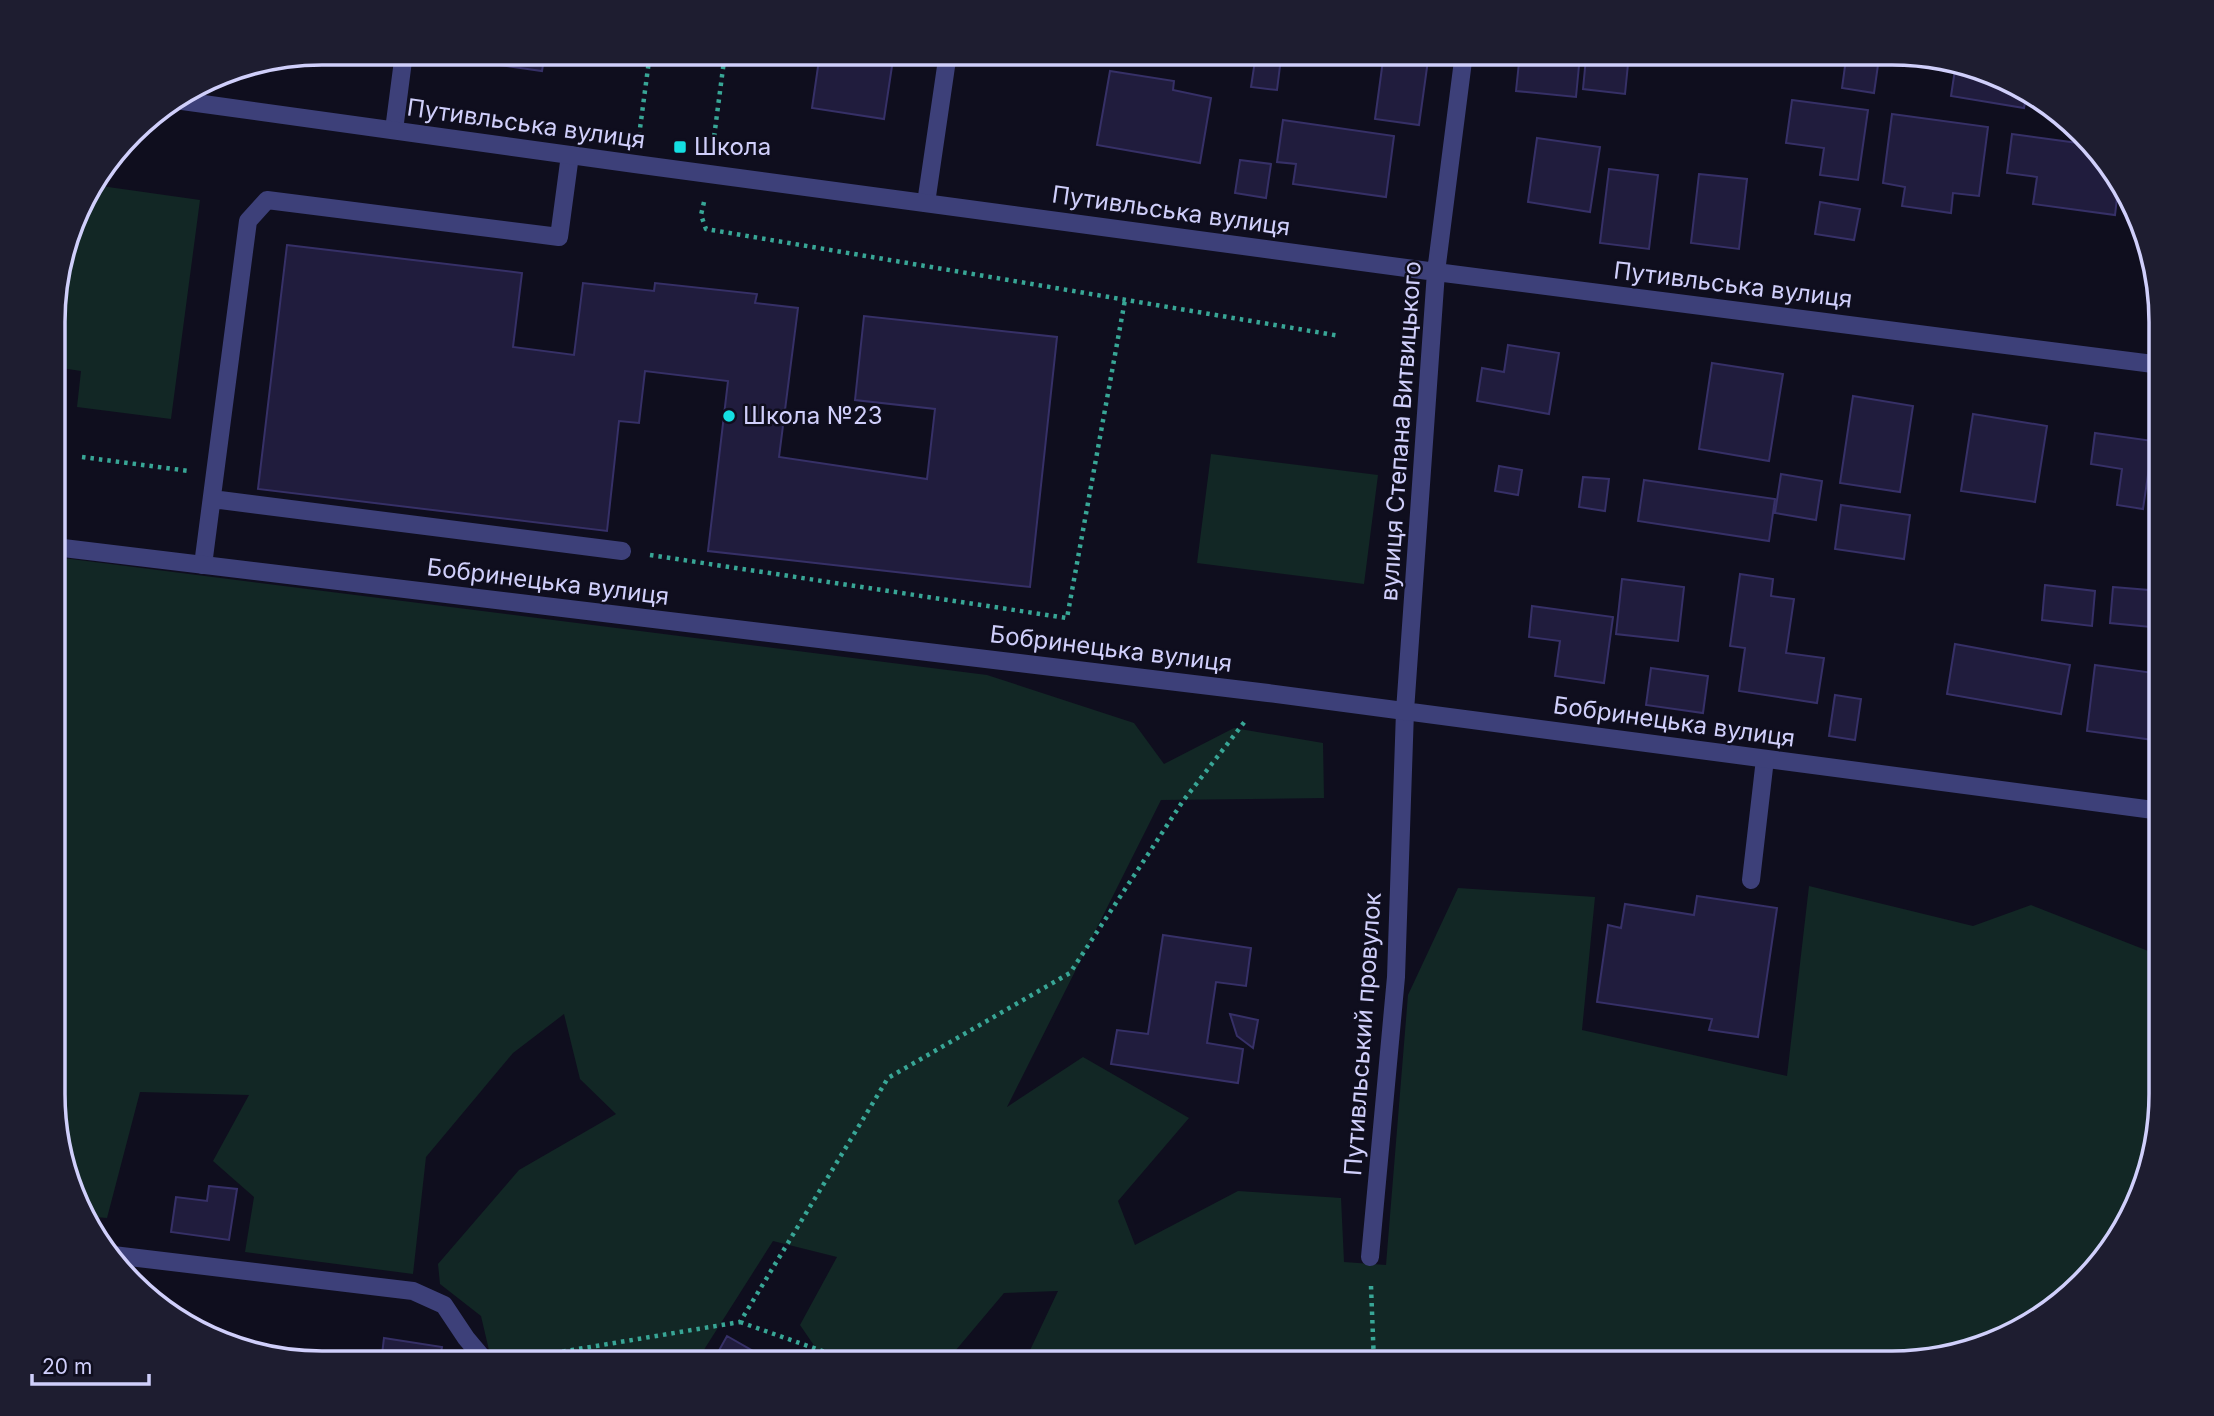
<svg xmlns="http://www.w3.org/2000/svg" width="2214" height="1416" viewBox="0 0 2214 1416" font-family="Inter,sans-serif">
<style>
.green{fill:#122725}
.building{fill:#201c3d;stroke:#363067;stroke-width:2}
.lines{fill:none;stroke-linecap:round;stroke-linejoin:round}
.path{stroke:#38a696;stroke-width:4.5;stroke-dasharray:3.5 5;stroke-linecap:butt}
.service{stroke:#3d4079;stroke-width:18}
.minor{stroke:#3d4079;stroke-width:18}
.poi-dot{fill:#14dfe2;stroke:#0f0e1e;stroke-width:2.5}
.labels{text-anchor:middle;stroke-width:5;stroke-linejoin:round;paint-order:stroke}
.street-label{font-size:24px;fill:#d0cffb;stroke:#0f0e1e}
.poi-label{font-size:24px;fill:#d0cffb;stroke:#0f0e1e;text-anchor:start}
.rim{fill:none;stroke:#d0cffb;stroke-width:3.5}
</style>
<rect width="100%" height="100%" fill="#0f0e1e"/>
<path class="green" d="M94,185l106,15 -29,219 -94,-12 4,-36 -26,-4v-80l25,-85z
M1211,454l167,21 -14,109 -167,-21z
M55,557l932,118 147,48 30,41 70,-36 89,15 1,55 -163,2 -154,307 76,-50 106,61 -71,83 17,44 103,-54 103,7 3,64 42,3 22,-270 50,-107 137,9 -13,133 205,46 22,-190 164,40 58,-21 130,51v155l-14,69 -31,63 -90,85 -117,35h-885l34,-72 -54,2 -59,70h-119l-26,-38 37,-68 -64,-16 -73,115 -27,7h-181l-11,-47 -41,-32 -2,-20 81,-94 97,-56 -36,-35 -16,-65 -51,39 -87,104 -13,117 -168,-22 9,-55 -41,-36 36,-66 -109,-3 -33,126 -23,-2 -29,-87z"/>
<path class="building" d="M467,53h78l-3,18 -77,-11z
M820,53h74l-10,66 -72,-11z
M1384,53h45l-10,72 -44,-6z
M1520,53h36l24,2 -4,42 -60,-6z
M1256,54l25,4 -4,32 -26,-3z
M1586,58l42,6 -3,30 -42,-5z
M1846,59l32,6 -4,28 -32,-5z
M1956,63l22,4 49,24 -3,17 -73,-12z
M1110,71l64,10 -1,9 38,8 -11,65 -103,-18z
M1792,100l76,10 -10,70 -38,-5 4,-27 -38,-5z
M1892,114l96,13 -9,69 -26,-3 -2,20 -49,-7 3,-19 -22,-4z
M1283,120l111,16 -8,61 -93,-13 3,-20 -19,-2z
M2012,134l73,10 34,37 -4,34 -82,-11 4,-27 -30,-4z
M1537,138l63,9 -10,65 -62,-10z
M1240,160l31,4 -5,34 -31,-5z
M1609,169l49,6 -9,74 -49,-6z
M1699,174l48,5 -8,70 -48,-6z
M1820,202l40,7 -6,31 -39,-6z
M287,245l235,28 -9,74 61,8 9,-72 71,8 1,-8 102,11 -2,9 43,5 -19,149 148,22 8,-70 -80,-9 9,-84 193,21 -27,250 -322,-36 20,-170 -83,-10 -6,52 -20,-2 -12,110 -349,-42z
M1508,345l51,8 -10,61 -72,-13 5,-33 22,4z
M1712,363l71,11 -14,87 -70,-12z
M1853,396l60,10 -13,86 -60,-9z
M1973,414l74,12 -12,76 -74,-11z
M2095,433l58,8 -10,68 -26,-4 5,-36 -31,-5z
M1499,466l23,4 -4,25 -23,-4z
M1781,474l41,7 -6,39 -41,-7z
M1583,477l26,2 -4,32 -26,-4z
M1644,480l131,19 -6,42 -131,-20z
M1841,505l69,10 -6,44 -69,-10z
M1740,574l33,5 -2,17 23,3 -8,54 38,5 -7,45 -78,-12 6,-43 -15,-2z
M1622,579l62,8 -6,54 -62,-7z
M2045,585l50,6 -3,35 -50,-6z
M2113,587l48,4v37l-51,-5z
M1532,606l81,11 -9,66 -49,-7 5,-35 -31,-4z
M1955,644l115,21 -9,49 -114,-20z
M2095,665l66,9v67l-74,-10z
M1651,668l57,8 -5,37 -57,-8z
M1835,695l26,4 -6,41 -26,-4z
M1697,896l80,12 -19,129 -49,-7 3,-11 -115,-17 11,-77 13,3 4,-24 69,11z
M1163,935l88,13 -5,38 -30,-4 -9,61 36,6 -5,34 -127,-19 6,-34 31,4z
M1230,1014l28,6 -5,28 -16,-12z
M209,1186l28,3 -8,51 -58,-8 5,-35 31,4z
M727,1336l47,27h-62z
M384,1338l58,9 -3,16h-58z"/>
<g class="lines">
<path class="path" d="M639,136l11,-83
M713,145l12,-92
M704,202l-3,13 5,14 634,107
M82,457l107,14
M650,555l417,63 58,-318
M1371,1286l3,77
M740,1322l116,41
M512,1360l228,-38 148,-244 182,-105 113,-172 63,-81"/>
<path class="service" d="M394,130l10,-77
M926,203l22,-150
M212,499l410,52
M203,565l45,-344 19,-21 292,37 11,-82
M1751,880l14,-121
M1370,1257l26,-280 9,-266"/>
<path class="minor" d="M175,100l460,64 801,108 725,93
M55,547l1213,146 893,118
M1405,711l31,-439 28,-219
M113,1255l300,36 31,14 22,33 21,25"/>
</g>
<g class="poi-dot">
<rect x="673" y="140" width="14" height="14" rx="3.5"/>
<circle cx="729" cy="416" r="7"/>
</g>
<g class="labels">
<g class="street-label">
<text transform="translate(526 124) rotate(8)" y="8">Путивльська вулиця</text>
<text transform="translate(1171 211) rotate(8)" y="8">Путивльська вулиця</text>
<text transform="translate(1733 285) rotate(7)" y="8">Путивльська вулиця</text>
<text transform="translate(1401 431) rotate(-86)" y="8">вулиця Степана Витвицького</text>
<text transform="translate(548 582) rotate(7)" y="8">Бобринецька вулиця</text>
<text transform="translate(1111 649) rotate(7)" y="8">Бобринецька вулиця</text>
<text transform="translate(1674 722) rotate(8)" y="8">Бобринецька вулиця</text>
<text transform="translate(1363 1034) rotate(-86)" y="8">Путивльський провулок</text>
</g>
<g class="poi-label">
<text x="694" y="155">Школа</text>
<text x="743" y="424">Школа №23</text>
</g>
</g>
<path d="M0 0H2214V1416H0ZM322 65H1892A257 257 0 0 1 2149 322V1094A257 257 0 0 1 1892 1351H322A257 257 0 0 1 65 1094V322A257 257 0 0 1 322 65Z" fill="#1e1d30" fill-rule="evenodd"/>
<path class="rim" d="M322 65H1892A257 257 0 0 1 2149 322V1094A257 257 0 0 1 1892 1351H322A257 257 0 0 1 65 1094V322A257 257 0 0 1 322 65Z"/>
<path d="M32 1374v10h117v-10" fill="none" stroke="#d0cffb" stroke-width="3.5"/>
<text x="42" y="1374" font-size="21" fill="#d0cffb" stroke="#0f0e1e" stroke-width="5" paint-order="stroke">20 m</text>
</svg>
